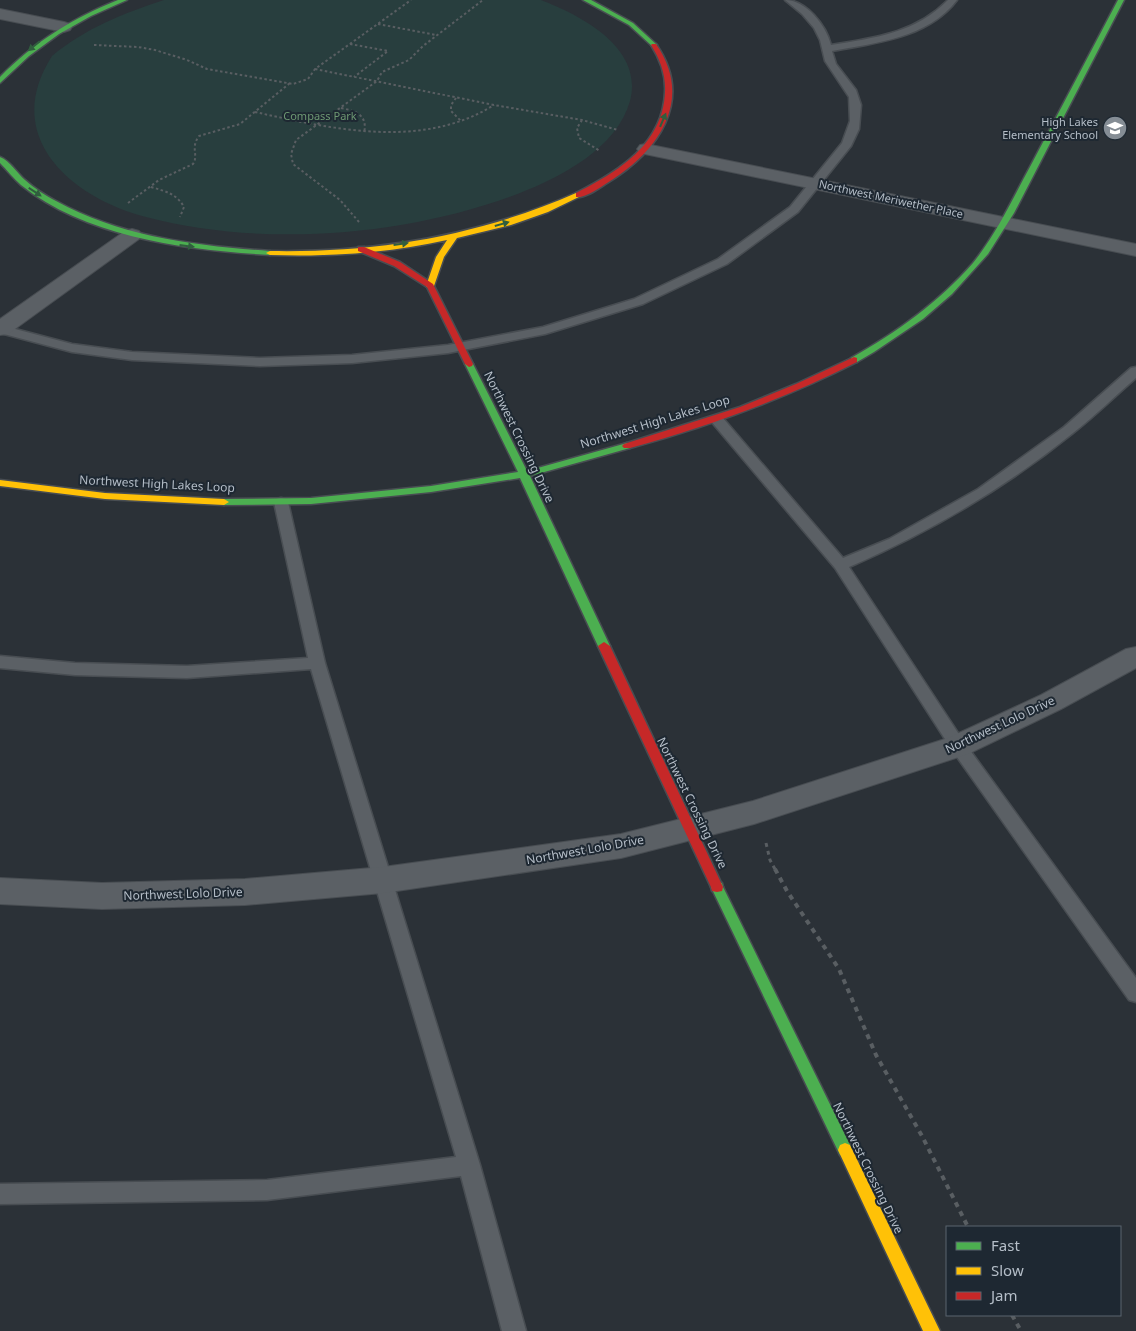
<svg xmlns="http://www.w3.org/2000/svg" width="1136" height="1331" viewBox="0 0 1136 1331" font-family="'Noto Sans',sans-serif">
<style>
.green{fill:#283e3e}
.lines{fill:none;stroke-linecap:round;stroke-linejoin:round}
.lane-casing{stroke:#484d52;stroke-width:3}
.street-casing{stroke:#484d52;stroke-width:2}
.fast-casing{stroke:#484d52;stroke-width:3}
.slow-casing{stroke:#484d52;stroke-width:3}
.jam-casing{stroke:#484d52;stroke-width:3}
.path-far2{stroke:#595e62;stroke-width:2;stroke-dasharray:2.5 2.5;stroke-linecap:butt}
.path-far1{stroke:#595e62;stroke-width:3;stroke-dasharray:4 4;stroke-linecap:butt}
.path{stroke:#595e62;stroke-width:4;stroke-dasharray:5 5;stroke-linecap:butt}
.lane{fill:#5b6065;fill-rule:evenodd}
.street{fill:#5b6065;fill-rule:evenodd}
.fast{fill:#4caf50;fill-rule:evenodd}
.slow{fill:#ffc107;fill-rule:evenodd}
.jam{fill:#c62828;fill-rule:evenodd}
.oneway{fill:#305e3e}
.labels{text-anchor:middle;stroke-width:4;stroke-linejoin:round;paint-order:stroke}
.far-park-label{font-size:11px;fill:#6d9872;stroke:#1e2832}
.far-poi-label{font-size:11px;fill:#b5bec8;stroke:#1e2832;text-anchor:end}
.far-street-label{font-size:11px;fill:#b5bec8;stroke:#1e2832}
.street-label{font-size:12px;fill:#b5bec8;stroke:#1e2832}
</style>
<rect width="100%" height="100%" fill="#2b3137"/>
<path class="green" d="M164,0h377c41,16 103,48 89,101 -13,47 -69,76 -110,92 -113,43 -256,55 -374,24 -74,-19 -146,-80 -94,-161 32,-27 72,-43 112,-56z"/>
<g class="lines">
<g class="lane-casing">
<path id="lane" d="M785,0c21,0 41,25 46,45 43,-7 85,-12 117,-45h9c-29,38 -81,43 -125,51l4,13 20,26 5,15 -2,24 -8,17 -53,66 -71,52 -84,40 -98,30 -97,19 -96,10 -92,3 -128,-6 -60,-8 -72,-19v-8l72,19 60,8 128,6 92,-3 96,-10 95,-18 91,-28 84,-40 72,-52 52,-64 8,-22 -1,-24 -24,-36 -5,-21 -6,-12 -12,-14z
M1136,367v11c-21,18 -41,38 -63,55 -68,55 -143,99 -224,134l115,175 172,236v24l-7,-2 -177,-250 -117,-182 -125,-148 7,-4 5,1 121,141 46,-19 89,-50 86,-62 67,-59z
M281,498l5,1 2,3 37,161 155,502 46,166h-24l-41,-155 -194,24 -267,4v-20l267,-4 189,-23 -145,-488 -124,9 -112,-3 -75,-7v-12l75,7 112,3 121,-8 -34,-156 2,-3z"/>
</g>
<g class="street-casing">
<path id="street" d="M0,9l64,13 6,2 2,3 -2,3 -6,2 -64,-13z
M646,144l490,100v12l-496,-103 -3,-4 3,-4z
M132,229l7,2 3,4 -3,4 -131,95 -8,1v-16l125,-88z
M1136,647v21l-75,41 -93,45 -214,70 -133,34 -238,35 -138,12 -143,4 -102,-5v-26l102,5 143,-4 138,-12 238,-33 132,-33 195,-63 93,-43 85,-46z"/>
</g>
<g class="fast-casing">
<path id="fast" d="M118,0h9l-36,16 -32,18 -30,22 -29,27v-6c34,-35 73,-59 118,-77z
M583,0h8l42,23 24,22 -5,1 -23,-21z
M1118,0h6l-110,213 -26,41 -36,40 -29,25 -49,33 -17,10h-6v-4c45,-25 88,-56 122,-95 24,-30 40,-65 58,-98 29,-55 58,-110 87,-165z
M0,157c10,4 17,16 25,23 9,8 21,16 31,21 65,36 142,45 214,50l4,2 -4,2c-82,-5 -183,-17 -249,-70 -7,-6 -14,-15 -21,-22z
M469,361l4,3 54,107 100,-28 5,3 -2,2 -100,28 80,170 -2,3h-8l-2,-3 -78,-168 -89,14 -120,12 -87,1 -5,-3 5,-3 87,-1 120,-12 87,-14 -53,-108z
M717,882l5,1 1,4 127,258 2,5 -2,5 -5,2 -5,-2 -129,-268 1,-4z"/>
</g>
<g class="slow-casing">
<path id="slow" d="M576,193l7,2 -35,17 -37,13 -54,13 -13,19 -10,29 -4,3 -4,-3 10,-29 11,-17c-58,13 -117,17 -177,15l-4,-2 4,-2c107,2 208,-15 306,-58z
M0,480l105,13 119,6 5,3 -5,3 -119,-6 -105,-13z
M845,1143l5,2 90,186h-17l-85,-181 2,-5z"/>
</g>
<g class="jam-casing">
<path id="jam" d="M652,44h4c39,56 2,108 -49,139 -8,5 -21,15 -31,14v-4c42,-21 87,-49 89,-101 1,-17 -5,-33 -14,-47z
M358,247h6l36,15 33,22 40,80 -1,2 -3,1 -4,-3 -38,-77 -33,-21 -36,-15z
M854,357l3,1v4c-73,37 -148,64 -227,86h-6l-2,-2 2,-2 116,-37 56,-23z
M604,642l6,4 113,241 -1,4 -5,1 -5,-1 -1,-4 -113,-241z"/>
</g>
<path class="path-far2" d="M378,24l58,11
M350,44l38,7 -34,26
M94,45l44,2 17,3 32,10 20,9 86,15 15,-5 7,-10 96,-69
M315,69l179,36 88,15 36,10
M456,98l-5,7v6l10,10
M341,108c15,3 27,7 23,25
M255,112c77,17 167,38 239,-7
M582,120l-5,8 2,10 21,13
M151,187c14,4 26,7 33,20l-4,10
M128,203l31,-23 34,-16c6,-9 -3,-16 6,-28l41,-12 50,-41
M359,222l-19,-22 -47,-36 -2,-10 5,-14 81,-59 5,-9 27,-12 14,-14 60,-46"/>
<path class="path-far1" d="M766,843l4,17 6,11"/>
<path class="path" d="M775,869l12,22 52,78 37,86 46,81 46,91
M1012,1315l9,16"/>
<use href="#lane" class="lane"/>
<use href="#street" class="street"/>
<use href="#fast" class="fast"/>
<use href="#slow" class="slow"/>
<use href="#jam" class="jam"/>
</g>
<defs><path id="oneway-solid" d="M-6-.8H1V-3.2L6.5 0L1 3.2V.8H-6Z" transform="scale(1.25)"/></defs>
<g class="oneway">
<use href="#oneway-solid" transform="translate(34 46) rotate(140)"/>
<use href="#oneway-solid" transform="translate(663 120) rotate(-67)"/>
<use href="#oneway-solid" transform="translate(35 192) rotate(33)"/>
<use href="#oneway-solid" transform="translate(502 224) rotate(-16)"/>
<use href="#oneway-solid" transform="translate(401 244) rotate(-8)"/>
<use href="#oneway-solid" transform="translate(187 246) rotate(7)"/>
</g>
<defs>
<g id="school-disc" transform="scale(1.25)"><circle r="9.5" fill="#858d95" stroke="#1e2832"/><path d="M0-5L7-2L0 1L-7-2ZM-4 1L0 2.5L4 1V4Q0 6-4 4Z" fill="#fff"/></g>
</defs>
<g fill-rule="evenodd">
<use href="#school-disc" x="1115" y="128"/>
</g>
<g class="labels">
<g class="far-park-label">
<text x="320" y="120">Compass Park</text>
</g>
<g class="far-poi-label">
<text x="1098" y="126">High Lakes<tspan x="1098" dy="13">Elementary School</tspan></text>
</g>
<g class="far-street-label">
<text transform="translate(891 199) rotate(12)" y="4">Northwest Meriwether Place</text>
</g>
<g class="street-label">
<text transform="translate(655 422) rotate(-17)" y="4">Northwest High Lakes Loop</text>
<text transform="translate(519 437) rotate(64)" y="4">Northwest Crossing Drive</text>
<text transform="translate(157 484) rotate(3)" y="4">Northwest High Lakes Loop</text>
<text transform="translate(1000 725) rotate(-25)" y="4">Northwest Lolo Drive</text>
<text transform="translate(692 803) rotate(64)" y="4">Northwest Crossing Drive</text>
<text transform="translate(585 850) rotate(-10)" y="4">Northwest Lolo Drive</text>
<text transform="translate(183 894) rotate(-2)" y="4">Northwest Lolo Drive</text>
<text transform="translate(868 1168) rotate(64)" y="4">Northwest Crossing Drive</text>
</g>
</g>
<rect x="946" y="1226" width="175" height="90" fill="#1e2832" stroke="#5a646e"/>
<rect x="956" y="1242" width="25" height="8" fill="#4caf50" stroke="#5a646e"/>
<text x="991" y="1251" font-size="15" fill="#b5bec8">Fast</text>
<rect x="956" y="1267" width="25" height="8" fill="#ffc107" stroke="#5a646e"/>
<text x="991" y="1276" font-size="15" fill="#b5bec8">Slow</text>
<rect x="956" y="1292" width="25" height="8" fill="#c62828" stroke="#5a646e"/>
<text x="991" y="1301" font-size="15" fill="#b5bec8">Jam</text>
</svg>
